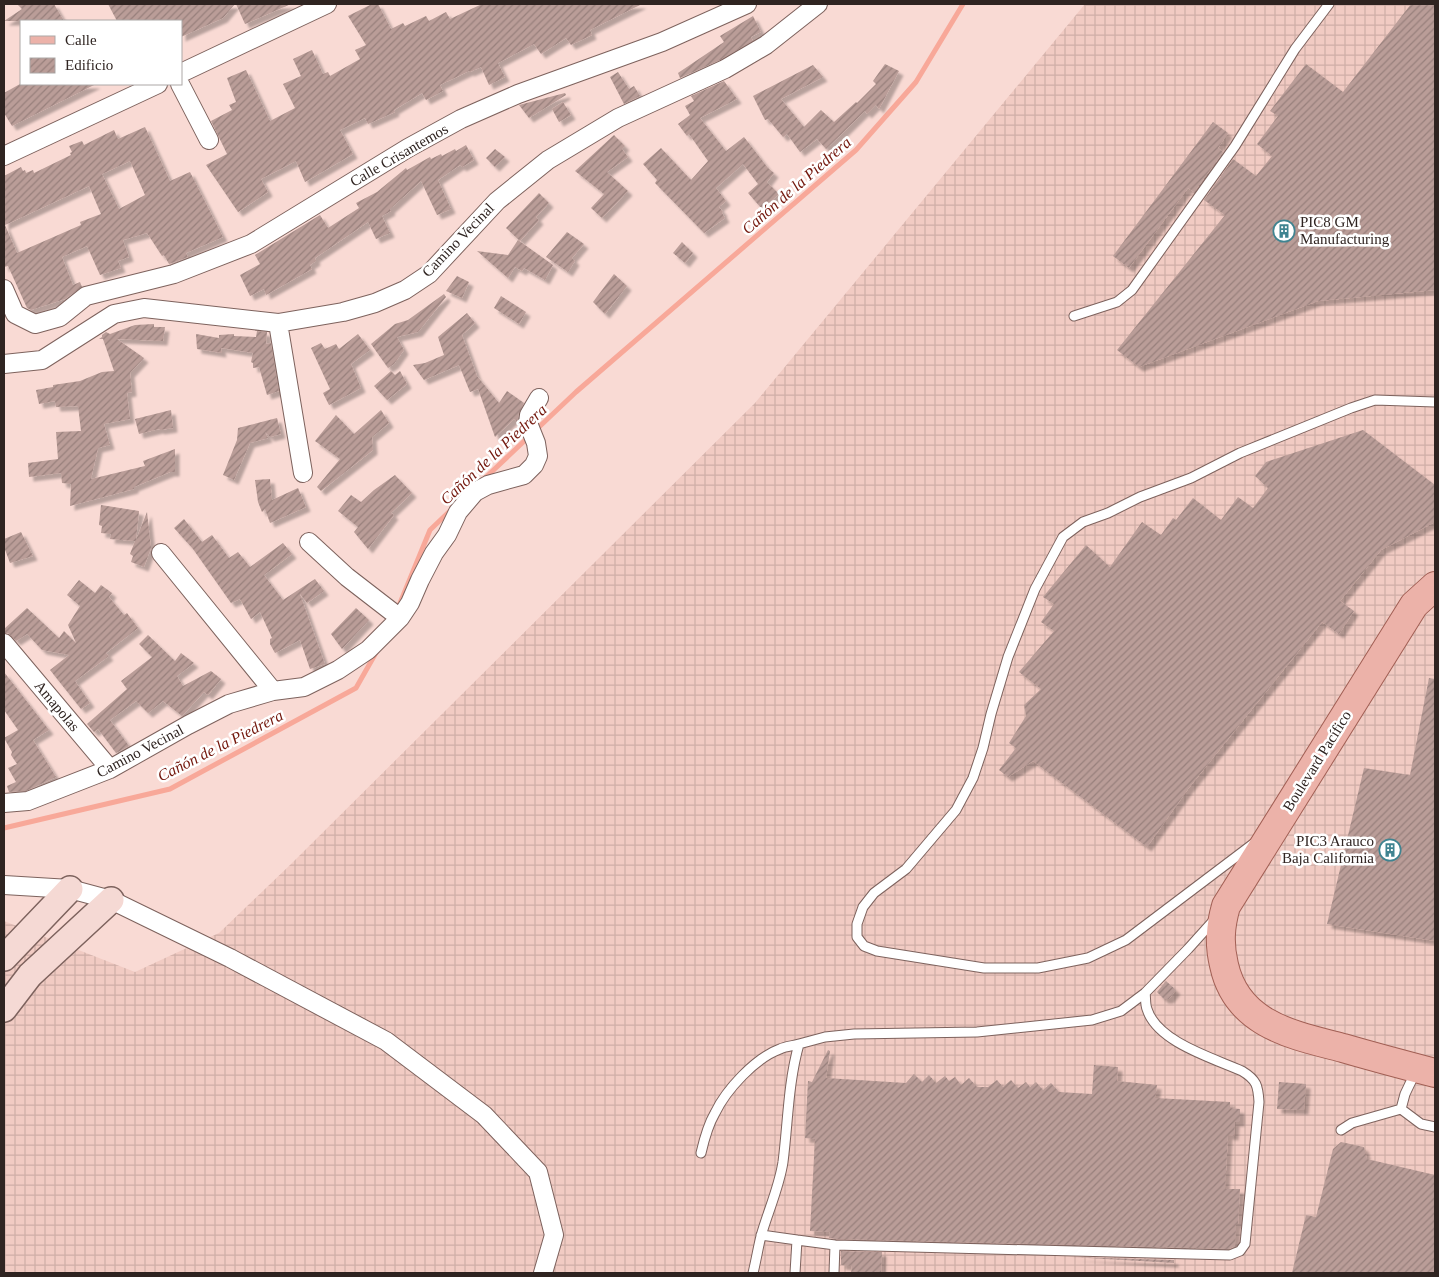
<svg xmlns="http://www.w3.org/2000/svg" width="1439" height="1277" viewBox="0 0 1439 1277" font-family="'Times New Roman',serif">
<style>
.industrial{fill:url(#industrial-grid)}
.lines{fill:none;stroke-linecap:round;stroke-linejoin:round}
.stream{stroke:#f8a899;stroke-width:5}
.building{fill:url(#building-hatch);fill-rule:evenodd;filter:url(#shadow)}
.service-casing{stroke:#7d625d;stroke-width:11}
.minor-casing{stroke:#7d625d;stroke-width:20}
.secondary-casing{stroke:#7d625d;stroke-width:28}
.primary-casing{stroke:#a15f54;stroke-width:30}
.service{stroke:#fff;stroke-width:9}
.minor{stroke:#fff;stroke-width:18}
.secondary{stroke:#f5d9d4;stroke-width:25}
.primary{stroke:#ecb2a9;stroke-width:28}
.labels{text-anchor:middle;stroke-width:5;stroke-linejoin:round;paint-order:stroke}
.street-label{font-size:15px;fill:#2f2421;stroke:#fff}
.poi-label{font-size:15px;fill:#2f2421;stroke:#fff;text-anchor:start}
.water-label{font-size:16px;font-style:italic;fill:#73170c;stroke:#fff}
</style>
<defs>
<pattern id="industrial-grid" width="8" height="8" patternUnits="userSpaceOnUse" patternTransform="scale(1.25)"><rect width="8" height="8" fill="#f1cbc3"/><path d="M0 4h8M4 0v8" fill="none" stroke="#cfaea7"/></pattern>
<pattern id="building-hatch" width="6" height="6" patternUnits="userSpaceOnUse" patternTransform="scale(1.25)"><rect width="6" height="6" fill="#ba9d98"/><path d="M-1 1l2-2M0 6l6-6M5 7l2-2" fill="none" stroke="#98807c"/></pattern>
<filter id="shadow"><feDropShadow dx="4.5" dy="4.5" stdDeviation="1" flood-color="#0004"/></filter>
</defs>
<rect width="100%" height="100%" fill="#f9dad4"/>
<path class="industrial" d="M1085,4h350v1269h-1431v-352l131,51 84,-39 71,-68 465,-462z"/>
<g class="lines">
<path class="stream" d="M483,480l93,-88 280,-242 60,-68 47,-78
M398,608l32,-78 22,-21
M4,828l166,-39 186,-101 21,-37"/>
</g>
<path class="building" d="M17,4h37l10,17h-60l18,-12z
M108,4h127l-12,14 -42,19v-16h-64z
M236,4h55l-46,20z
M372,4h6l13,25 12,-6 2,3 21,-10 3,5 17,-9 4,7 32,-15h160l-52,26 2,5 -21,10 -5,-7 -25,16 -7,-10 -36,19 7,14 -16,8 -8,-18 -11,5 -1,-1 -29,14 3,6 -17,9 -4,-7 -28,17 1,2 -27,12 -3,-6 -25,12 13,24 -48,28 -9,-21 -35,18 7,13 -30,20 -32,-47 21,-11 -16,-33 21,-11 -3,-5 7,-3 -9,-24 19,-8 24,51 25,-13 -12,-24 18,-8 -8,-17 19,-9 11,24 5,-2 2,4 30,-17 -5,-9 11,-5 -18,-29z
M1411,4h24v286l-117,11 -179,66 -22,-17 108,-135 -21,-15 29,-41 23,17 16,-20 -15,-12 21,-28 -8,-5 36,-47 37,28z
M753,16l8,16 -10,5 2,4 -33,19 -40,18 -2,-5 46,-31 -4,-6z
M885,64l14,7 -20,38 -3,-4 -9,9 -2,-3 -39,38 -9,-10 -17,13 -13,-18 -4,3 -15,-18 -3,1 -12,-24 60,-31 10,12 -42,22 23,28 17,-17 13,12 22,-20 1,1 19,-19 -3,-3z
M618,72l11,17 5,-3 6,10 -16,8 -14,-27z
M724,81l13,18 -37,19 26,33 18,-14 24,31 6,5 -7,9 12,12 -17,15 -14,-16 10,-9 -15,-20 -27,24 10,13 -7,6 4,5 -1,1 3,5 -21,15 -49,-50 2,-3 -14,-16 18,-16 30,32 17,-19 -19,-27 -2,2 -9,-12 12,-9 -5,-9 9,-5 -3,-5z
M20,84h76l-84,42 -8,-13v-20z
M565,93l1,2 -37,23 -10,-13z
M563,102l8,13 -12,7 -7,-13z
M1213,122l15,11 -10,15 5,4 -29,40 -6,-4 -59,80 -16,-12z
M145,127l25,54 20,-9 33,65 -37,16 2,4 -19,7 -5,-9 -2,1 -15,-23 -24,7 6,17 -11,4 3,7 -21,7 -13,-29 -25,11 11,28 7,-3 2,5 -17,12 -34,11 -4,-2 -19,-42 -4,1v-91l17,-9 2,4 2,-1 1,3 7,-3 1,3 37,-18 -1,-2 2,-1 -3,-6 13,-5 2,4 30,-15 4,9zM130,161l15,34 -26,14 -17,-35zM89,186l12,28 -21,8 1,3 -64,28 -12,-28z
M614,135l11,11 -3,3 6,8 -21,15 21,19 -26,27 -11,-10 13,-14 -29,-23z
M466,145l8,15 -12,7 -2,-2 -22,15 13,29 -14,6 -16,-34 -31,28 1,2 -9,5 8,17 -14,6 -8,-17 -53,36 1,3 -6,4 2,4 -46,26 -2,-6 -14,7 -10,-21 20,-11 -5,-9 65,-40 8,13 31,-20 -3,-5 21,-11 29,-24 1,2 23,-13 1,2 10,-5 1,2 13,-7 1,2z
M495,149l10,8 -10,10 -9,-9z
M539,193l10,10 -13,14 3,3 -19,21 -14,-13z
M567,232l17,12 -12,14 3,3 -7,11 -22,-15z
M518,240l35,25 -8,15 -21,-12 -2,3 -7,-4 -7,11 -31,-27 31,4z
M682,242l11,11 -8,10 -12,-10z
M614,274l13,12 -22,28 -12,-12z
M457,276l12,6 -7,16 -16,-7z
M444,294l2,3 -28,35 -21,5 7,13 -10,14 -6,4 -17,-24 24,-20 13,-4z
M501,296l25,16 -7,12 -25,-16z
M467,313l8,10 -13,12 15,41 22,27 8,-12 17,12 -5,10 -2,9 -3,-3 -19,18 -17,-48 -8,3 -11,-27 -35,15 -11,-15 12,-2 19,-8 -6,-18z
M154,324v3h11l-2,14 -46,-2 27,19 -14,15 2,19 -5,1 3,26 -26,5 6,21 -12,3 -7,31 54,-13 -2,-5 32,-12v23h-5l-36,15v2l-64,17 1,-22 -9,-1 -1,-10 -32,4 -1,-14 30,-4 -2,-27 25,-1 -3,-25 -22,1 -1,-6 -16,3 -3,-14 17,-3v-2l27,-4 22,-9 12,-1 -11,-32h-4l3,-2v-2l4,-3 4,2 25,-9z
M257,331l10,1 -1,12 5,-1 8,48 -12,4 -8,-28 -6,1v-5l-2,-1 2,-9 -32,-5 1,5 -25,-4 -1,-15 23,4v-3l15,-1v2l22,1z
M358,334l12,16 -19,14 10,24 -32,17 -6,-12 7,-4 -19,-41 10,-5 4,6 11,-5 3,5z
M391,371l4,4 5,-4 7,13 -20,16 -13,-14z
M171,410l2,18 -13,2 -1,-1 -20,5 -4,-15z
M381,410l8,13 -17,14 1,13 -52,41 -4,-4 23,-28 -25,-18 21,-26 18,19z
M277,418l4,16 -11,3 -5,-5 3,6 -18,5 -16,37 -11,-5 14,-35 1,-12z
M1363,430l72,55v37l-54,28 -41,51 14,10 -15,23 -17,-12 -134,167 -41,58 -114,-86 -25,16 -9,-7 17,-22 -7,-5 17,-27 -2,-11 17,-16 -22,-17 35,-41 -13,-9 13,-18 -11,-7 43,-52 24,22 32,-45 19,13 12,-17 3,2 17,-22 28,22 17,-23 15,11 15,-20 -13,-12 11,-14z
M395,475l17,18 -21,20 3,2 -26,34 -14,-17 4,-5 -20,-16 13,-16 10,7 13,-12z
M270,479l2,21 26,-12 8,19 -36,16 -5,-14 -3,3 -4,-10 -3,-22z
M101,505l38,6 -3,29 11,-28 4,36 -7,19 -13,-5 2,-6 -3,-2 5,-13 -25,-2 1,-5 -10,-1 1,-7 -3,-1z
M184,519l18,23 10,-7 17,23 9,-6 12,15 33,-24 9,11 -28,21 19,25 32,-21 9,12 -17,12 -7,-9 25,70 -15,5 -10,-29 -25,13 -5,-9v-5l2,-1 -12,-26 -9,7 -11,-20 -9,4 -38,-54 -19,-21z
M21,532l12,24 -23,7 -6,-16v-8z
M79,580l16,13 6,-8 11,8 -3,4 15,18 3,-2 11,15 -32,25 3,3 -34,25 15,22 -9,6 -31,-39 19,-15 -27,-5 -15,-16 -11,7 -8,-8h-4v-4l23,-21 32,30 5,-7 12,12 -8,-18 12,-19 -13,-11z
M356,608l13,12 -27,29 -11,-15z
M148,635l27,26 6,-8 13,10 -17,13 6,10 28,-15 10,8 -13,16 -4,-3 -22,24 -19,-15 -15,12 -12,-12 -26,19 19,26 -13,7 -18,-24 -4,3 -7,-8 40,-35 -6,-8 31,-24 -13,-13z
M4,672l45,58 -16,10 23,37 -30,14 -17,1 -2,-6 9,-4 -8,-14 9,-4 -6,-9 1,-3 -8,-14 14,-8 -14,-20z
M1429,678l6,1v262l-108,-17 37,-156 46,7z
M1166,981l10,9 -7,9h-5l-7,-7z
M828,1050l2,1 -4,27 80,5 8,-9 8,8 7,-7 7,8 9,-7 4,5 6,-4 6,8 8,-7 8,9h11l9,-7 6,7 8,-7 7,8 8,-6 4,5 6,-5 7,8 8,-7 8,9 33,2 2,-29 24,2 -1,14 40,4 -2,13 75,4v6l10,1v13h-5l-1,14 -6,-1 -3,54h15l-2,35h-2l-1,22 -6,3 -394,-10 -6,-1 1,-6 -20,-1 5,-92 -10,-1 3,-57 4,1z
M1279,1082l27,2 -2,26 -27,-1z
M1341,1142l23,5 3,12 68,16v98h-143l14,-58 10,2 17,-68z
M841,1251l41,1 -1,21h-30l1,-7 -11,-1z
M1071,1257l103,3v3z"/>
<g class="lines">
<g class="service-casing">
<path id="service" d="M1074,316l43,-14 15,-12 103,-144 60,-97 34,-45
M1253,844l-127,96 -38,18 -50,10h-54l-107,-17 -13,-5 -7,-9v-13l6,-17 11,-14 32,-24 50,-59 17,-32 10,-30 8,-34 17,-57 27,-68 28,-52 20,-15 25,-9 32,-16 51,-19 49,-25 111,-45 24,-8 60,2
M1416,1071l-11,23 -4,15 20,15 14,3
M1341,1130l11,-7 49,-14
M701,1153c3,-13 7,-28 14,-40 11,-23 40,-55 65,-64 6,-3 13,-3 19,-5
M761,1235l36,5 -2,33
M797,1240l38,5 395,10 10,-4 5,-7 14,-142c-1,-16 -2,-22 -17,-31 -29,-13 -85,-29 -95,-62 -2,-5 -1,-11 -2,-16
M753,1273c3,-12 5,-25 8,-37 7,-25 18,-48 22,-74 5,-39 5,-79 16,-118l26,-7 29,-3 123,-2 115,-12 29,-9 24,-18 43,-44 27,-30
M834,1273l1,-28"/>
</g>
<g class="minor-casing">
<path id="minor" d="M181,73l146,-69
M180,84l29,56
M4,156l154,-72
M4,289l11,25 20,10 25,-7 26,-21 88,-22 77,-30 157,-96 53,-29 57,-25 144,-52 85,-38
M278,323l25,150
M4,364l38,-4 72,-46 30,-6 134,15 65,-11 32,-9 30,-13 24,-16 68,-73 51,-41 70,-42 107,-49 41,-24 52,-41
M309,542l38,35 53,41
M161,553l112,138
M4,643l106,126
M4,803l24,-2 82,-32 78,-44 41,-21 44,-13 31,-4 34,-17 30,-20 32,-32 10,-15 10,-23 14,-27 13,-18 11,-23 17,-20 13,-7 36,-10 10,-10 4,-9 -2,-13 -8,-20 1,-8 10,-17
M4,885l66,4 41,11 119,58 156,83 98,74 54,57 16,63 -11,38"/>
</g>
<g class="secondary-casing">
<path id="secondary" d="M4,958l66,-69
M4,1009l26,-34 81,-75"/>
</g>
<g class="primary-casing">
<path id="primary" d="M1435,586l-21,19 -188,301c-6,21 -7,38 -2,59 13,60 69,70 119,83 31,9 61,17 92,25"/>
</g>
<use href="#service" class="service"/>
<use href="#minor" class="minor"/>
<use href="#secondary" class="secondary"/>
<use href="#primary" class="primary"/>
</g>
<defs>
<g id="building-ring" transform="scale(1.125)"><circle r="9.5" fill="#fff" stroke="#3f8491" stroke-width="1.5"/><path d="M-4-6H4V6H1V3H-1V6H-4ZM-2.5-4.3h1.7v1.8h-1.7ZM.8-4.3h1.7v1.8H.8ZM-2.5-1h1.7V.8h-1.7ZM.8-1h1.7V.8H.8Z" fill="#3f8491"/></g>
</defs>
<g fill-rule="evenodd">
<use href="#building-ring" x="1284" y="231"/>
<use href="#building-ring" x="1390" y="850"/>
</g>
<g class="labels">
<g class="street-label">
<text transform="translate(399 155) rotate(-30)" y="5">Calle Crisantemos</text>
<text transform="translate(458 240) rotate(-46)" y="5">Camino Vecinal</text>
<text transform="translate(57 706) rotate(50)" y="5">Amapolas</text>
<text transform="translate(140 751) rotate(-28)" y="5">Camino Vecinal</text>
<text transform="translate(1317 761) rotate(-58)" y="5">Boulevard Pacífico</text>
</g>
<g class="poi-label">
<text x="1300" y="227">PIC8 GM<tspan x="1300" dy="17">Manufacturing</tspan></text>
<text x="1374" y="846" text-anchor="end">PIC3 Arauco<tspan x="1374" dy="17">Baja California</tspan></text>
</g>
<g class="water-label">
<text transform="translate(796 185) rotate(-41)" y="6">Cañón de la Piedrera</text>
<text transform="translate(493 454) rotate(-43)" y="6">Cañón de la Piedrera</text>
<text transform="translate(220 745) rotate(-27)" y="6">Cañón de la Piedrera</text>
</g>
</g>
<rect width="1439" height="1277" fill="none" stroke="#2f2421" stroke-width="10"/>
<rect x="20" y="20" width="162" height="65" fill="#ffffff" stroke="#aca7a6"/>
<rect x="30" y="36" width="25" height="8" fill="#ecb2a9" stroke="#aca7a6"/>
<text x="65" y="45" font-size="15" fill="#2f2421">Calle</text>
<rect x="30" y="58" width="25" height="15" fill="url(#building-hatch)" stroke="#aca7a6"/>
<text x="65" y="70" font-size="15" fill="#2f2421">Edificio</text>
</svg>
